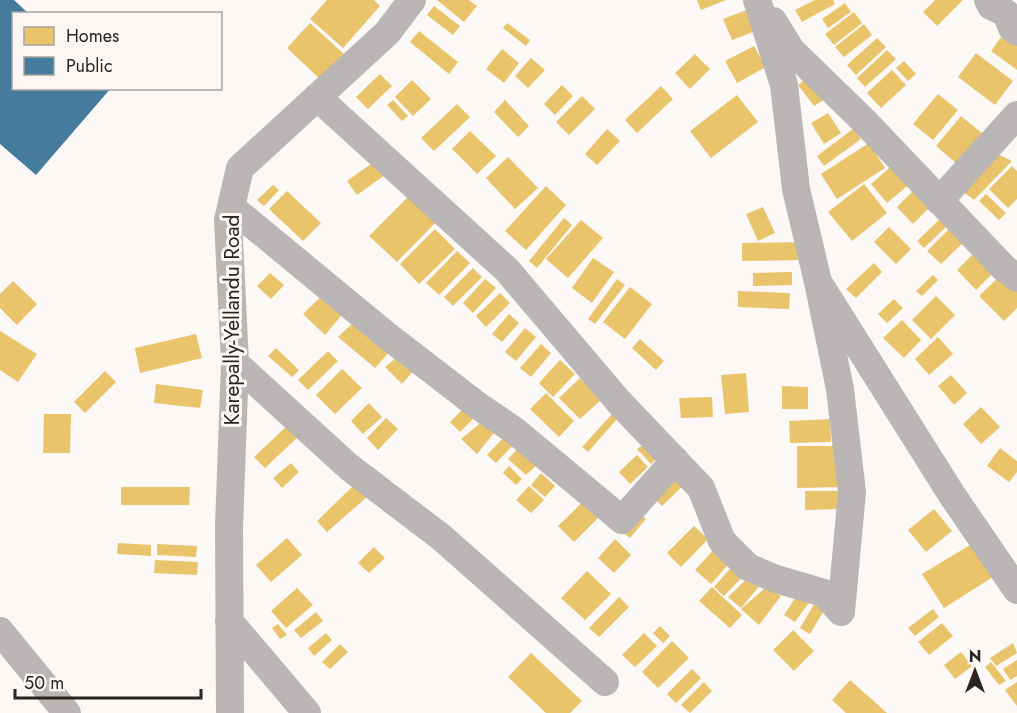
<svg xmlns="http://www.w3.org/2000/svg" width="1017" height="713" viewBox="0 0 1017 713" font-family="Jost,sans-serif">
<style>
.homes{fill:#e9c46a}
.public{fill:#457b9d}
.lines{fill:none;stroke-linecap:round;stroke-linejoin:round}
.minor{stroke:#bab6b5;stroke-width:28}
.labels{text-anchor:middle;stroke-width:6;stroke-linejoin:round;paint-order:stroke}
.street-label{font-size:21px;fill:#2b231f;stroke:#fcf7f5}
</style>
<rect width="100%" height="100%" fill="#fbf8f6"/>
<path class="homes" d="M327,0h47l6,6 -37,42 -33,-29z
M437,0h32l8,6 -13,16z
M697,0h29l-25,10z
M815,0h18l2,4 -33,18 -7,-12z
M935,0h28l-26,26 -14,-14z
M845,3l6,9 -23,16 -6,-9z
M434,6l26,20 -7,9 -26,-20z
M747,10l9,21 -24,9 -9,-21z
M854,12l8,11 -28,22 -9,-11z
M310,23l35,32 -24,25 -34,-32z
M507,23l23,17 -4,6 -23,-18z
M864,24l8,11 -28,22 -9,-10z
M1006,30l11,8v32l-26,-19z
M419,31l39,31 -9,12 -39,-32z
M877,38l9,9 -30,28 -9,-10z
M754,46l12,21 -29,16 -12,-22z
M502,49l17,14 -15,20 -18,-14z
M887,50l9,9 -31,28 -8,-9z
M976,53l37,28 -18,24 -37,-28z
M695,54l15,15 -20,20 -15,-16z
M531,58l14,12 -17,18 -13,-12z
M904,61l12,13 -8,7 -12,-13z
M892,70l14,15 -25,23 -14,-15z
M380,74l12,12 -24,23 -12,-12z
M808,77l17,22 -11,7 -16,-21z
M412,80l19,19 -18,17 -18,-19z
M562,85l11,11 -18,19 -11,-11z
M661,86l12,13 -36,34 -12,-13z
M938,94l20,16 -25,30 -20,-16z
M737,95l21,27 -47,36 -21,-27z
M582,96l13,13 -26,26 -13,-13z
M393,100l15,16 -6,5 -15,-16z
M505,100l24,26 -11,11 -24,-25z
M457,104l13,13 -36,34 -13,-13z
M828,113l13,20 -17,11 -13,-21z
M961,116l22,18 -26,30 -21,-18z
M607,129l13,12 -23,24 -12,-11z
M853,129l8,10 -37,27 -7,-10z
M470,131l26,25 -19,18 -25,-25z
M869,143l16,25 -48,31 -16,-25z
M996,153l16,8 -38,39 -17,-13z
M508,157l30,31 -23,21 -29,-31z
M375,161l10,14 -28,20 -10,-14z
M895,163l17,19 -25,21 -16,-19z
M1012,166l5,5v28l-9,9 -19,-19z
M864,184l23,29 -35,28 -24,-29z
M273,185l6,5 -15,16 -7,-6z
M546,186l20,19 -40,45 -21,-19z
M918,186l16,17 -21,21 -16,-17z
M287,191l34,32 -18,18 -34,-32z
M986,194l20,19 -7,7 -20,-19z
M410,195l27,26 -40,41 -28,-26z
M763,207l12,26 -17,8 -12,-27z
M942,217l7,7 -25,24 -7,-7z
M564,218l8,7 -35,43 -8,-7z
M581,220l22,18 -35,40 -22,-19z
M889,227l22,22 -15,15 -22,-22z
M435,229l20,20 -36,35 -19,-20z
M949,229l14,14 -22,21 -14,-13z
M805,242l1,18 -64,1v-18z
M979,248l19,20 -22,22 -19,-20z
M457,251l13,12 -31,32 -13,-12z
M593,258l21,14 -22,31 -20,-15z
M874,263l8,9 -26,26 -10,-9z
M473,268l9,9 -29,29 -9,-9z
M792,272v13l-39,1v-13z
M1004,272l13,14v22l-13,13 -25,-25z
M270,273l14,12 -13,14 -14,-13z
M933,275l5,5 -16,16 -6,-5z
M485,279l11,9 -23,25 -10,-10z
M617,279l8,6 -30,39 -7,-5z
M13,281l24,23 -20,21 -17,-17v-14z
M630,287l22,17 -27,35 -22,-17z
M327,291l18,20 -20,24 -22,-21z
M738,291l52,2 -1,16 -51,-2z
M500,293l10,10 -24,24 -10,-11z
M936,296l19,19 -24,24 -19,-19z
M894,299l9,9 -16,15 -9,-9z
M509,314l10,9 -17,19 -10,-8z
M357,319l34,31 -16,18 -37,-31z
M902,320l19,20 -17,18 -21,-20z
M525,328l11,9 -20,24 -11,-9z
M0,331l37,23 -19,28 -18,-12z
M196,334l6,24 -62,15 -5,-25z
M938,337l15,17 -24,21 -14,-16z
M640,339l24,22 -8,9 -24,-22z
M541,344l10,9 -20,24 -11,-9z
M276,348l23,22 -7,7 -24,-21z
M328,351l10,10 -30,29 -10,-10z
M401,354l16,13 -15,17 -17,-17z
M560,360l15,14 -22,23 -14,-14z
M342,369l20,19 -27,26 -19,-19z
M105,371l11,11 -31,31 -11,-11z
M746,373l3,39 -24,2 -4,-39z
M951,375l16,18 -13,12 -16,-19z
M580,378l21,22 -21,19 -21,-21z
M156,384l47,6 -3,18 -46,-5z
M782,386l26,1v22h-26z
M546,393l28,28 -15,16 -29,-28z
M712,397l1,20 -32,1 -2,-20z
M369,403l13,14 -19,17 -12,-13z
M468,404l10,10 -18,18 -10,-10z
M981,407l19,20 -19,17 -18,-20z
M613,413l5,5 -30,34 -6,-5z
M44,414h27l-1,39h-27z
M386,418l12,11 -20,21 -11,-12z
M830,419l1,23 -41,1 -1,-22z
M484,420l14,8 -21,26 -16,-15z
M288,425l11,11 -34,32 -11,-11z
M508,433l9,8 -21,22 -9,-8z
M523,443l19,17 -16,15 -18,-16z
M646,443l12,14 -7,7 -14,-15z
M797,446h48v41l-48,1z
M1000,448l17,13v11l-8,10 -22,-16z
M637,455l11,12 -18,17 -11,-12z
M291,463l8,9 -17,16 -9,-10z
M509,466l13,13 -6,6 -13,-12z
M679,469l10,11 -27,26 -10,-10z
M541,473l14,13 -10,11 -14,-12z
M354,485l13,12 -40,35 -10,-11z
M529,486l15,14 -13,13 -15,-13z
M121,487h69l-1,18h-68z
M805,491h34v18l-34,1z
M589,496l15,16 -30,30 -16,-16z
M934,509l18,22 -26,21 -18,-22z
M637,512l9,7 -16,19 -9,-7z
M694,526l14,13 -27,28 -14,-14z
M287,538l15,17 -31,27 -15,-17z
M615,539l16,16 -17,18 -16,-15z
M975,542l21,33 -52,33 -22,-34z
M118,543l33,2v11l-34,-2z
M157,544l40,2 -1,11 -39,-2z
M718,545l15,14 -22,25 -16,-14z
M374,547l11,11 -16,15 -11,-10z
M155,560l43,2 -1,13 -43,-2z
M736,562l11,10 -23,24 -10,-9z
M587,571l24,23 -26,26 -24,-22z
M751,575l11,8 -21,25 -13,-11z
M712,587l30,28 -12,13 -31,-27z
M297,588l16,17 -27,23 -15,-17z
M765,588l16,8 -22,29 -18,-16z
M799,592l11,9 -15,21 -11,-7z
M819,596l10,6 -19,32 -10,-6z
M619,597l10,10 -30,30 -10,-9z
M933,609l6,8 -24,19 -7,-8z
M316,612l7,9 -22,17 -7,-8z
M942,623l11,13 -24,19 -11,-13z
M278,624l9,11 -7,4 -8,-11z
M660,626l10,10 -7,7 -10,-10z
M793,630l21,21 -20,20 -21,-21z
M326,633l6,7 -18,16 -6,-8z
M644,633l13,13 -22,21 -13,-12z
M672,641l17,17 -31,30 -16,-16z
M1013,643l4,10 -21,13 -6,-8z
M340,644l8,8 -18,17 -8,-7z
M961,652l11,14 -17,13 -11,-14z
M531,653l51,48 -12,12h-24l-38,-36z
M1017,660v16l-7,4 -7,-11z
M991,662l15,19 -7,4 -14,-18z
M692,669l9,9 -25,25 -9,-9z
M850,680l37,33h-41l-14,-13z
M704,682l8,9 -22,22 -9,-8z
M1017,682v24l-12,-16z"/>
<path class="public" d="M0,0h14l15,14h-15v74h97l-75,87 -36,-31z"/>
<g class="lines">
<path class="minor" d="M757,0l27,85 12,104 22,93 134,213 65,95
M988,0l3,6 15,7 6,15 5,4
M773,21l18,29 72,70 141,148 13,10
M317,97l190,173 112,132 82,86 21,53 26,26 28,12 48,14 17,19 11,-120 -12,-103 -22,-107
M939,201l78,-86
M231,207l154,127 92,71 38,26 107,89 53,-60
M235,363l114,104 92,70 164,145
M229,621l78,92
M0,631l67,82
M230,713l-1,-187 6,-163 -7,-143 12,-52 147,-135 25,-33"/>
</g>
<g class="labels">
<g class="street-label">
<text transform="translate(232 320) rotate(-90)" y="7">Karepally-Yellandu Road</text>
</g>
</g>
<rect x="12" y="12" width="210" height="78" fill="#fcf7f5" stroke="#a8a29f" stroke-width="1.5"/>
<rect x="24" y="27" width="30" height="18" fill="#e9c46a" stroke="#a8a29f" stroke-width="1.5"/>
<text x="66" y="42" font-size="18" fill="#2b231f">Homes</text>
<rect x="24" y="57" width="30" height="18" fill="#457b9d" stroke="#a8a29f" stroke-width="1.5"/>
<text x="66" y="72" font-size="18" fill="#2b231f">Public</text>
<g transform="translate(975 671)" stroke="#fcf7f5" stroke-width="4.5" paint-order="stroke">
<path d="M0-4.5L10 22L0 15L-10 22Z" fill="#2b231f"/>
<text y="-9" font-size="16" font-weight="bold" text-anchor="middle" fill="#2b231f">N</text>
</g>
<path d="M15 689v9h186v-9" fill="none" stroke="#2b231f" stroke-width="3"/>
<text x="24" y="689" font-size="18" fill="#2b231f" stroke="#fcf7f5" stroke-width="4.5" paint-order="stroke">50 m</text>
</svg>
